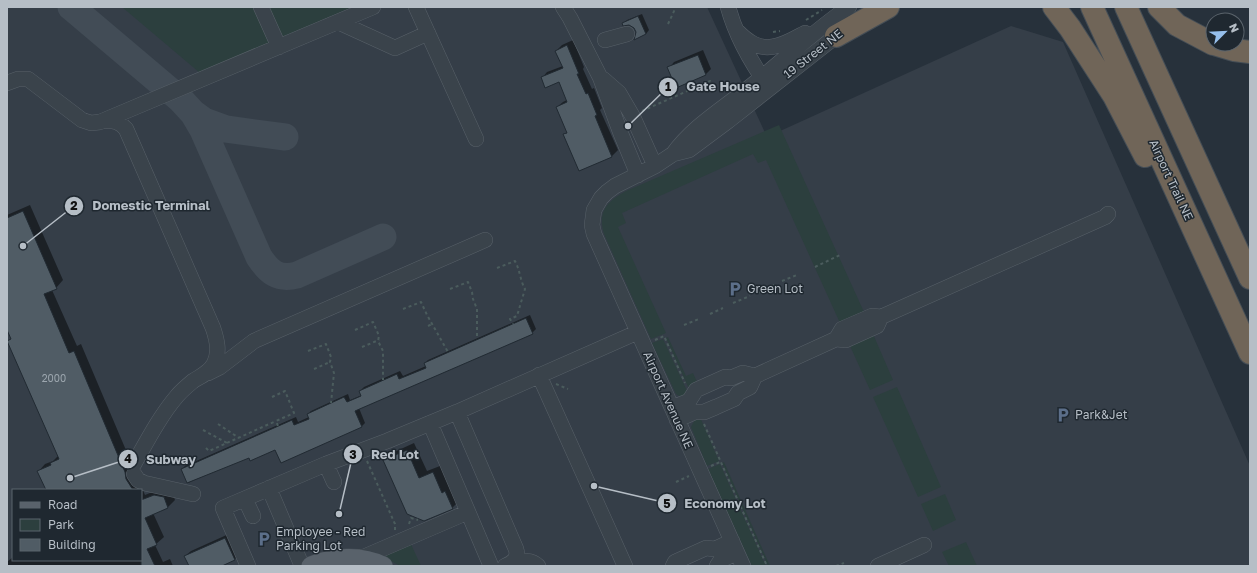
<svg xmlns="http://www.w3.org/2000/svg" width="1257" height="573" viewBox="0 0 1257 573" font-family="'Golos Text',sans-serif">
<style>
.airport{fill:#353e48;fill-rule:evenodd}
.green{fill:#2c3f3e}
.shadow{fill:#0007}
.lines{fill:none;stroke-linecap:round;stroke-linejoin:round}
.taxiway{stroke:#424c56;stroke-width:27}
.building{fill:#505c65;stroke:#212a32}
.minor-casing{stroke:#586169;stroke-width:16}
.major-casing{stroke:#434c54;stroke-width:20}
.highway-casing{stroke:#454e56;stroke-width:24}
.path{stroke:#4b5c5d;stroke-width:2;stroke-dasharray:3 3;stroke-linecap:butt}
.minor{stroke:#3a434b;stroke-width:15}
.major{stroke:#59626b;stroke-width:19}
.highway{stroke:#706558;stroke-width:22}
.labels{text-anchor:middle;stroke-width:3;stroke-linejoin:round;paint-order:stroke}
.number-label{font-size:10px;fill:#9ca6ae}
.street-label{font-size:12px;fill:#b6bec6;stroke:#1f2830}
.poi-label{font-size:12px;fill:#b6bec6;stroke:#1f2830;text-anchor:start}
.leader{fill:none;stroke:#b6bec6;stroke-width:1.5}
.callout-dot{fill:#b6bec6;stroke:#1f2830;stroke-width:1.5}
.mark-label{font-size:12px;text-anchor:middle;font-weight:bold;fill:#111}
.callout-label{font-size:13px;text-anchor:middle;font-weight:bold;fill:#b6bec6;stroke:#1f2830;stroke-width:3;stroke-linejoin:round;paint-order:stroke}
</style>
<rect width="100%" height="100%" fill="#27313b"/>
<path class="airport" d="M7,7h700l60,130 244,-111 52,16 187,424v100h-1243zM13,490h128v70h-128z"/>
<path class="green" d="M122,7h230l-152,66z
M779,125l85,187 -24,11 -74,-163 -8,3 -5,-9 -131,59 4,10 -8,4 48,106 -15,6 -47,-105c-7,-23 4,-33 22,-43z
M873,334l20,46 -23,10 -20,-44z
M668,337l18,39 7,-3 5,11 -8,7 -24,-53z
M663,339l25,54 -6,5 -6,-4 -24,-51z
M897,387l44,100 -23,10 -45,-100z
M700,417l19,44 -12,5 -16,-39 3,-6z
M724,462l46,104h-2l-46,-103z
M720,464l46,102h-14l-44,-97z
M945,494l11,26 -23,11 -12,-27z
M410,542l11,24h-21l-18,-10z
M966,542l11,24h-28l-7,-14z"/>
<path class="shadow" d="M642,14l7,16 -3,4 -9,-2 -3,-5 -5,-3h-6l4,-4z
M573,40l11,27 -1,2 9,20 2,-1 8,20 -2,2 18,40 -6,6 -32,14 -15,-35 2,-3 -10,-25 6,-5 4,-2 -8,-19 -17,-3 5,-6 16,-6 -7,-15 6,-6z
M703,50l8,19 -5,5 -29,13 -8,-19 5,-6z
M30,205l33,75 -7,8 -4,2 25,56 4,-2 64,151 17,-7 9,2 4,10 -7,7 -15,6 11,24 -9,8 8,17 7,-3 3,7h-166v-4l6,-5v3h128v-70h-94l-9,-18 7,-8 8,-3 5,-5 -50,-115 4,-3 -5,-10v-113z
M530,315l6,14 -4,4 -173,75 6,15 -3,3 -81,36 -5,-13 -27,7 -61,27 -6,-14 3,-3 111,-49 2,5 11,-5 -1,-3 3,-3 37,-17 2,6 12,-5 -2,-4 4,-4 36,-16 3,5 23,-10 -1,-3 3,-3z
M414,443l13,28 13,-5 19,35 -7,7 -67,-48 7,-7z
M231,533l9,21 -5,5 -10,5 1,2h-36l-5,-10 6,-5z"/>
<g class="lines">
<path class="taxiway" d="M71,7l110,93 12,13 10,17 56,127c10,15 19,23 38,18l86,-38
M193,113l11,8 22,8 59,8"/>
</g>
<path class="building" d="M638,16l8,18 -12,6 2,-8 -2,-4 -5,-3 -6,1 -1,-3z
M567,45l12,29h-2l9,20 2,-1 9,22 -2,1 17,41 -33,14 -16,-37 4,-1 -11,-26 11,-5 -8,-20 -14,6 -4,-11 22,-9 -8,-17z
M698,55l8,20 -30,13 -9,-21z
M23,211l34,78 -13,5 25,59 5,-2 51,121 1,7 7,11h-87l-9,-19 14,-6 -1,-2 9,-4 -52,-118 4,-2 -4,-9v-112z
M526,318l7,16 -178,77 7,16 -81,36 -6,-13 -25,11 -1,-3 -62,25 -6,-14 111,-49 2,5 15,-6 -2,-5 37,-17 3,5 14,-6 -2,-5 38,-17 2,5 27,-11 -2,-5z
M407,450l12,28 14,-6 9,21 3,-2 8,18 -29,12 -17,-7 -24,-54z
M154,495l10,2 4,11 -23,10 12,27 -10,4 8,17h-14v-66z
M225,538l10,22 -13,6h-33l-5,-10z"/>
<g class="lines">
<g class="minor-casing">
<path id="minor" d="M261,7l18,40
M416,7l60,132
M563,7l7,11 30,59 21,57 17,41
M728,7c8,29 22,54 40,79
M338,22l57,26 33,-15
M736,30c5,5 11,11 18,14 17,9 36,-3 51,-11
M605,40l22,-6
M603,79l16,14 14,24 22,49
M7,83l11,-4h10l54,41 9,3 9,-1 273,-115
M104,121c10,-1 16,1 22,8l87,199c4,12 7,24 1,36 -5,9 -13,12 -21,17 -6,5 -11,9 -16,15 -17,20 -30,45 -43,68
M673,154c20,-28 51,-46 78,-68 33,-26 63,-55 98,-79
M836,339l6,-10 30,-13 9,1 224,-100 3,-3
M208,373l12,-6 34,-26 231,-101
M539,375l86,191
M672,408l17,-7 7,-11 29,-13 6,1 12,-5 12,3 81,-37 10,1 31,-14 4,-9
M457,412l59,137c3,9 -3,14 -11,17
M677,420l18,-8h9l12,-5 18,-8 4,-6 12,-6 5,-11
M430,423l38,89
M326,464l8,18
M134,474l4,6 6,3 49,11
M269,488l33,78
M245,499l8,17
M359,559l109,-47 23,54
M514,563c9,-2 17,-4 24,3
M248,566l-25,-58 103,-44 61,-23 70,-29 181,-80
M673,566l2,-4 31,-14 9,1 17,-8
M717,566l4,-6 16,-7
M743,566l-149,-332 -2,-9 2,-15 7,-12 6,-6 8,-6 40,-20 18,-12 16,-4 39,-29 116,-91
M878,566l46,-21"/>
</g>
<g class="major-casing">
<path id="major" d="M311,566c22,-9 50,-11 72,0"/>
</g>
<g class="highway-casing">
<path id="highway" d="M1054,7l16,21 44,68 31,60
M1092,7l158,346
M1126,7l124,271
M1159,7l18,18 36,19
M836,36l52,-29
M1214,44l20,6 16,2"/>
</g>
<path class="path" d="M806,20l16,-10
M668,24l8,-17
M773,32l7,-1
M642,111l68,-30 2,2
M815,267l25,-12
M497,268l18,-7c5,9 5,19 10,28l-8,27 -7,3 3,5
M782,281l15,-6
M450,289l18,-7 4,10 1,7 4,10v30
M757,293l17,-8
M733,303l17,-7
M403,309l18,-7 6,13 21,37
M710,314l13,-6
M684,325l15,-6
M428,326l4,-2
M355,330l18,-8 6,14 -1,5 5,10v29
M655,340l9,-4 21,47
M362,347l17,-7
M308,351l18,-7 5,13 -1,5 4,11 -3,30
M314,369l16,-7
M556,384l12,5
M272,397l13,-6 9,22 -18,8 2,5
M218,424l21,14
M704,424l63,142
M203,430l24,13
M206,448l3,3 67,-30
M367,461l28,63v6
M711,466l9,-4
M676,482l13,-6
M409,524l2,-6 7,2
M836,566l8,-3"/>
<use href="#minor" class="minor"/>
<use href="#major" class="major"/>
<use href="#highway" class="highway"/>
</g>
<defs>
<g id="parking-bare" transform="scale(1.2)"><path d="M-3.5-5.5H1a3.5 3.5 0 0 1 0 7H-1V5.5H-3.5ZM-1-3.4V-.6H.8a1.4 1.4 0 0 0 0-2.8Z" fill="#5c6f8a" stroke="#1f2830" stroke-width="2.5" paint-order="stroke"/></g>
</defs>
<g fill-rule="evenodd">
<use href="#parking-bare" x="735" y="289"/>
<use href="#parking-bare" x="1063" y="415"/>
<use href="#parking-bare" x="264" y="539"/>
</g>
<g class="labels">
<g class="number-label">
<text x="54" y="382">2000</text>
</g>
<g class="street-label">
<text transform="translate(813 54) rotate(-38)" y="4">19 Street NE</text>
<text transform="translate(1171 180) rotate(65)" y="4">Airport Trail NE</text>
<text transform="translate(668 400) rotate(66)" y="4">Airport Avenue NE</text>
</g>
<g class="poi-label">
<text x="747" y="293">Green Lot</text>
<text x="1075" y="419">Park&amp;Jet</text>
<text x="276" y="536">Employee - Red<tspan x="276" dy="14">Parking Lot</tspan></text>
</g>
</g>
<path class="leader" d="M628 126L668 87M23 246L74 206M339 514L353 454M70 478L128 459M594 486L667 503"/>
<g class="callout-dot">
<circle cx="628" cy="126" r="4"/>
<circle cx="23" cy="246" r="4"/>
<circle cx="339" cy="514" r="4"/>
<circle cx="70" cy="478" r="4"/>
<circle cx="594" cy="486" r="4"/>
<circle cx="668" cy="87" r="10"/>
<circle cx="74" cy="206" r="10"/>
<circle cx="353" cy="454" r="10"/>
<circle cx="128" cy="459" r="10"/>
<circle cx="667" cy="503" r="10"/>
</g>
<g class="mark-label">
<text x="668" y="91">1</text>
<text x="74" y="210">2</text>
<text x="353" y="459">3</text>
<text x="128" y="463">4</text>
<text x="667" y="508">5</text>
</g>
<g class="callout-label">
<text x="723" y="91">Gate House</text>
<text x="151" y="210">Domestic Terminal</text>
<text x="395" y="459">Red Lot</text>
<text x="171" y="464">Subway</text>
<text x="725" y="508">Economy Lot</text>
</g>
<rect width="1257" height="573" fill="none" stroke="#b6bec6" stroke-width="16"/>
<rect x="12" y="489" width="130" height="72" fill="#1f2830" stroke="#5b646c"/>
<rect x="20" y="502" width="20" height="6" fill="#59626b" stroke="#5b646c"/>
<text x="48" y="509" font-size="12" fill="#b6bec6">Road</text>
<rect x="20" y="519" width="20" height="12" fill="#2c3f3e" stroke="#5b646c"/>
<text x="48" y="529" font-size="12" fill="#b6bec6">Park</text>
<rect x="20" y="539" width="20" height="12" fill="#505c65" stroke="#5b646c"/>
<text x="48" y="549" font-size="12" fill="#b6bec6">Building</text>
<g transform="translate(1225 32) rotate(66)"><circle r="19" fill="#1f2830" stroke="#5b646c"/>
<path d="M0-3L7 15L0 10L-7 15Z" fill="#96bfeb"/>
<text y="-6" font-size="11" font-weight="bold" text-anchor="middle" fill="#b6bec6">N</text>
</g>
</svg>
